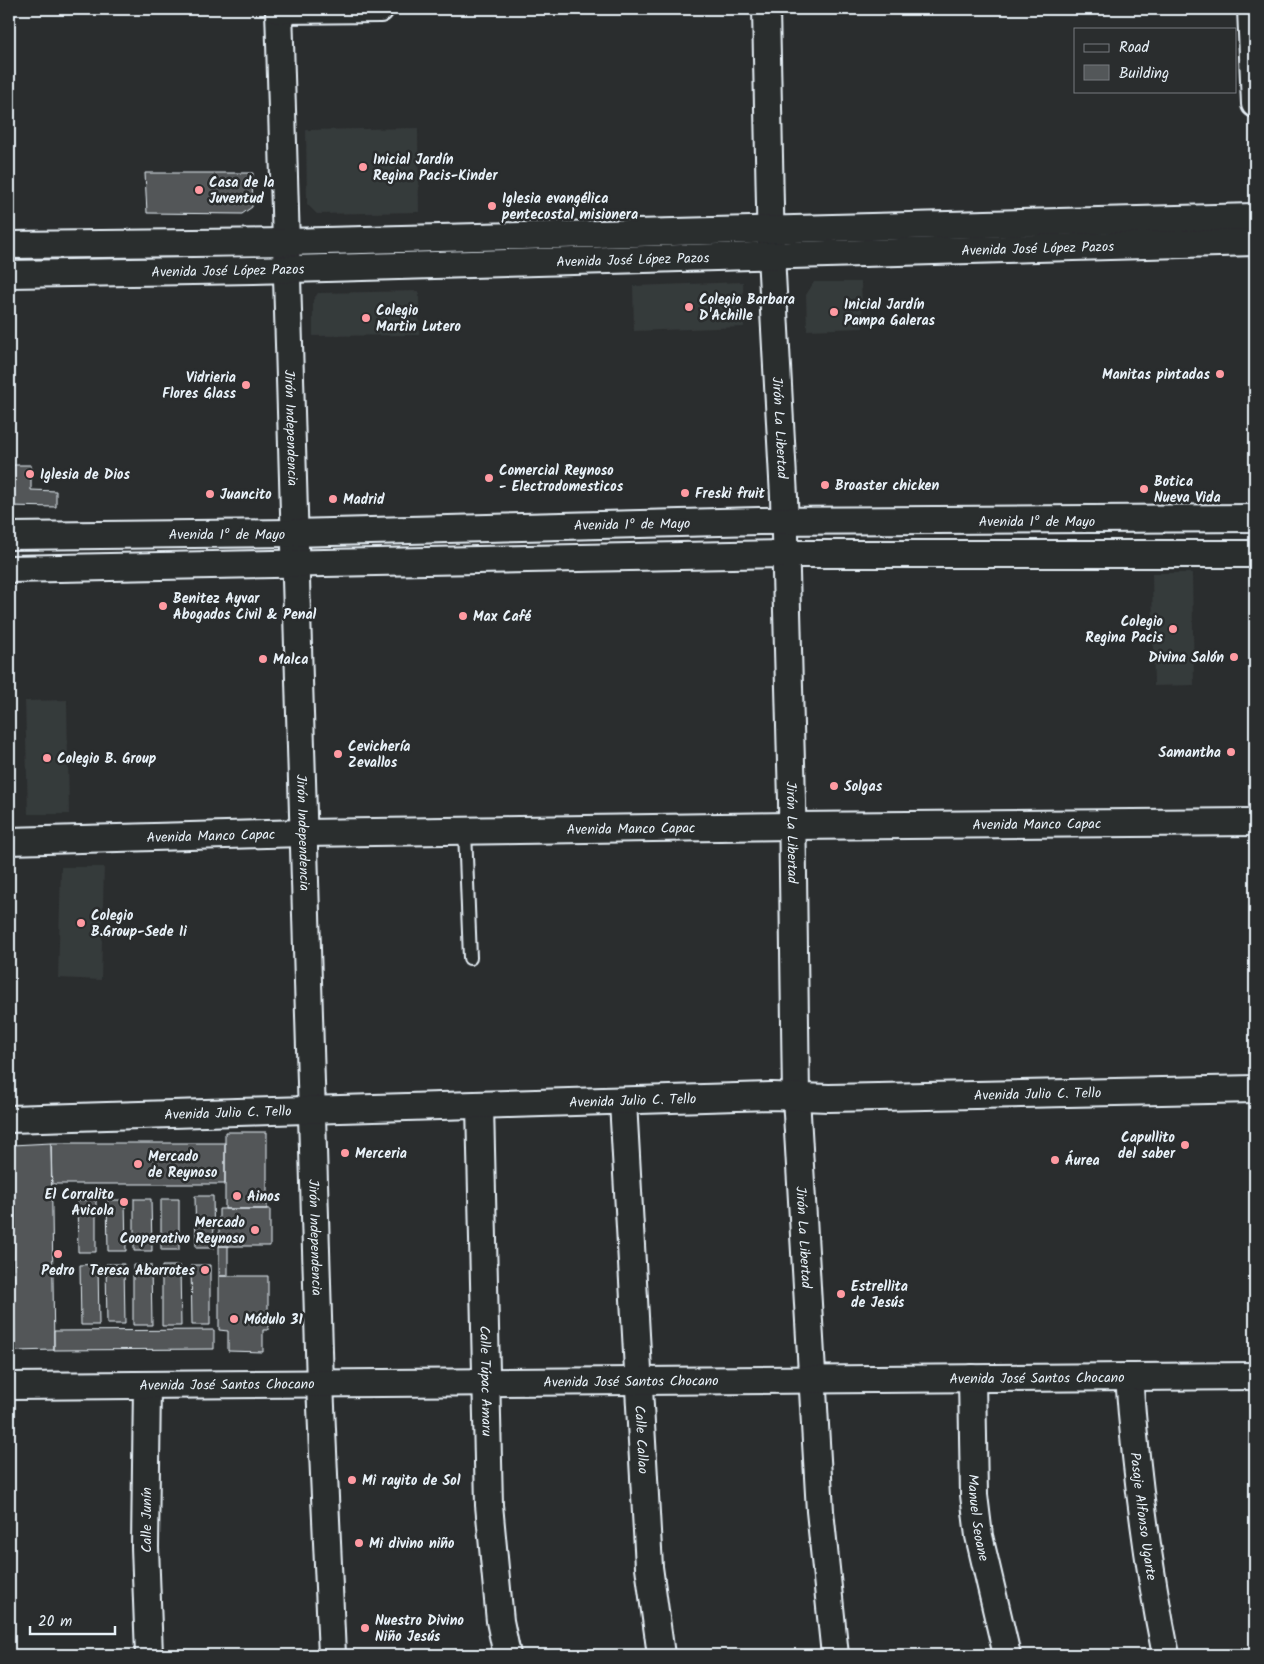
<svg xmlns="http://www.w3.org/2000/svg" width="1264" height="1664" viewBox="0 0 1264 1664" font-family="Kalam,sans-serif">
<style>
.built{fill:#363a3b}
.building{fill:#535759;stroke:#e8f1f8}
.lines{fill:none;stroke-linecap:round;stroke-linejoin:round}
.service-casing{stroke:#e8f1f8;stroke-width:16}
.minor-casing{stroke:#e8f1f8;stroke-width:30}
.service{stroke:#2a2d2e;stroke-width:12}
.minor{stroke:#2a2d2e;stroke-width:26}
.poi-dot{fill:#ff9aa2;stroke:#2a2d2e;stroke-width:2}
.labels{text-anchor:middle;stroke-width:5;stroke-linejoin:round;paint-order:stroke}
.poi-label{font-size:14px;font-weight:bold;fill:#e8f1f8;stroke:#2a2d2e;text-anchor:start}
.street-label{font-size:14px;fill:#e8f1f8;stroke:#2a2d2e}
</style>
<rect width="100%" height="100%" fill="#2a2d2e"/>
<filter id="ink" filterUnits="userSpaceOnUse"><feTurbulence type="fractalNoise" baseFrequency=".02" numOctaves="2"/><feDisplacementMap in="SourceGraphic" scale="10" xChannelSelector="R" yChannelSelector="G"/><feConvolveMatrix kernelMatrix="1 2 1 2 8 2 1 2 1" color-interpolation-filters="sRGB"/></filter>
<g filter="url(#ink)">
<path class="built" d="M418,128l1,84 -102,2 -10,-10 -1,-74z
M743,282l1,45 -110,4 -1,-45z
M814,282h47l2,46 -56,2 -1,-35z
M419,291v44l-106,1v-36l5,-7z
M1152,573h40l2,112 -40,1z
M67,700l2,114h-41l-3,-113z
M61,867h43l-3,113 -43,-2z"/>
<path class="building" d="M145,173h108l-1,34 -10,7 -95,-1z
M9,465h22v25l25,1v16l-47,-1z
M225,1132h42v77h-42z
M51,1143h174v41h-173z
M51,1143l3,207 -39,1 -3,-206z
M195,1196h18l1,52h-18z
M134,1199h17l1,52h-18z
M161,1199h18v51h-18z
M77,1200h19v52h-18z
M107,1200h18l1,51h-18z
M219,1209h51v37h-51z
M219,1246h9v30h-9z
M98,1264l1,61h-18l-1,-60z
M106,1264h18l1,60h-18z
M133,1265h18l1,60h-19z
M191,1265h19v60h-18z
M162,1266h18l1,60h-19z
M219,1276h49v54h-5v22l-35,-1v-20l-9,-1z
M214,1330v19l-160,1v-19z"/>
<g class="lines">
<g class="service-casing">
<path id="service" d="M465,831l5,127"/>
</g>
<g class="minor-casing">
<g id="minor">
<path id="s1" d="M279,9l41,1375 12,271"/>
<path id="s2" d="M766,9l5,246 13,242 8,304 4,296 24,414 15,144"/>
<path d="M1251,9l4,95"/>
<path d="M279,10l101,-1"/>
<path d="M9,245l278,-3 968,-25"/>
<path id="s3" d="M9,274l245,-4 1001,-28"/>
<path d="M9,536l284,-3 466,-12 496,-3"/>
<path d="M9,569l776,-15h470"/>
<path id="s4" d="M9,841l294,-8 489,-7 463,-4"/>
<path id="s5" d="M623,1102l26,465 12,88"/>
<path id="s6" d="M480,1105l9,400 11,116 7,34"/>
<path id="s7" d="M9,1119l762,-23 58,2 426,-9"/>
<path id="s8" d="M1129,1377c7,96 18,184 37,278"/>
<path id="s9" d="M972,1378l2,117 5,41 28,119"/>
<path d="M147,1385l-2,162 4,108"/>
<path id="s10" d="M9,1386l1246,-10"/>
</g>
</g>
<use href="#service" class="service"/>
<use href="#minor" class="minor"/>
</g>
</g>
<g class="poi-dot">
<circle cx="363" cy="167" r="5"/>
<circle cx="199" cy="190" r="5"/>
<circle cx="492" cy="206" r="5"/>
<circle cx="689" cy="307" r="5"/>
<circle cx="834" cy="312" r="5"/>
<circle cx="366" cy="318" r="5"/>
<circle cx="1220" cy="374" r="5"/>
<circle cx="246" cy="385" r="5"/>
<circle cx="30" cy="474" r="5"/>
<circle cx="489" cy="478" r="5"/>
<circle cx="825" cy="485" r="5"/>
<circle cx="1144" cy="489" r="5"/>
<circle cx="685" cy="493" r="5"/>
<circle cx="210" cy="494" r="5"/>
<circle cx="333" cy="499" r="5"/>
<circle cx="163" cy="606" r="5"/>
<circle cx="463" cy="616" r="5"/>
<circle cx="1173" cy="629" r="5"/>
<circle cx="1234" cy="657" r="5"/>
<circle cx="263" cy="659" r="5"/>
<circle cx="1231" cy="752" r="5"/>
<circle cx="338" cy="754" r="5"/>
<circle cx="47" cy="758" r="5"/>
<circle cx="834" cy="786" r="5"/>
<circle cx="81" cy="923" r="5"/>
<circle cx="1185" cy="1145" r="5"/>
<circle cx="345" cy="1153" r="5"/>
<circle cx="1055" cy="1160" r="5"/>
<circle cx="138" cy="1164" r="5"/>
<circle cx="237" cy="1196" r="5"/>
<circle cx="124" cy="1202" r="5"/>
<circle cx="255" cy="1230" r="5"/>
<circle cx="58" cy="1254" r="5"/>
<circle cx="205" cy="1270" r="5"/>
<circle cx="841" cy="1294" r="5"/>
<circle cx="234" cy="1319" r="5"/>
<circle cx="352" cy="1480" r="5"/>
<circle cx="359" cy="1543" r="5"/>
<circle cx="365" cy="1628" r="5"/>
</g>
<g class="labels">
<g class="poi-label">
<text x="373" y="164">Inicial Jardín<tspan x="373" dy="16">Regina Pacis-Kinder</tspan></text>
<text x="209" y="187">Casa de la<tspan x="209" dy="16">Juventud</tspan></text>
<text x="502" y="203">Iglesia evangélica<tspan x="502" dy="16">pentecostal misionera</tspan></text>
<text x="699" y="304">Colegio Barbara<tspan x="699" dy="16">D'Achille</tspan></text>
<text x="844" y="309">Inicial Jardín<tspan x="844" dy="16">Pampa Galeras</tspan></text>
<text x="376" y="315">Colegio<tspan x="376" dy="16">Martin Lutero</tspan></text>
<text x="1210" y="379" text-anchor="end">Manitas pintadas</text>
<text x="236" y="382" text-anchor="end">Vidrieria<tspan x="236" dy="16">Flores Glass</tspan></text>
<text x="499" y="475">Comercial Reynoso<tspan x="499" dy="16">- Electrodomesticos</tspan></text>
<text x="40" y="479">Iglesia de Dios</text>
<text x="1154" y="486">Botica<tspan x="1154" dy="16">Nueva Vida</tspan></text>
<text x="835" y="490">Broaster chicken</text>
<text x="695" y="498">Freski fruit</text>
<text x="220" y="499">Juancito</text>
<text x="343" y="504">Madrid</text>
<text x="173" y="603">Benitez Ayvar<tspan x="173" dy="16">Abogados Civil &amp; Penal</tspan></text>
<text x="473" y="621">Max Café</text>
<text x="1163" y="626" text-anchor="end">Colegio<tspan x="1163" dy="16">Regina Pacis</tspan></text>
<text x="1224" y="662" text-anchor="end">Divina Salón</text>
<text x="273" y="664">Malca</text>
<text x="348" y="751">Cevichería<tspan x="348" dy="16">Zevallos</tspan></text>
<text x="1221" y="757" text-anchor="end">Samantha</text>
<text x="57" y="763">Colegio B. Group</text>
<text x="844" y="791">Solgas</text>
<text x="91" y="920">Colegio<tspan x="91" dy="16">B.Group-Sede Ii</tspan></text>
<text x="1175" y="1142" text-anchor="end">Capullito<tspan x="1175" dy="16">del saber</tspan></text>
<text x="355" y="1158">Merceria</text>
<text x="148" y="1161">Mercado<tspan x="148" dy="16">de Reynoso</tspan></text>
<text x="1065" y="1165">Áurea</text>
<text x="114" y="1199" text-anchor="end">El Corralito<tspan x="114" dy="16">Avicola</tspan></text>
<text x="247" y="1201">Ainos</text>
<text x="245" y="1227" text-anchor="end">Mercado<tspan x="245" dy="16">Cooperativo Reynoso</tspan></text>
<text x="58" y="1275" text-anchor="middle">Pedro</text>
<text x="195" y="1275" text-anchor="end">Teresa Abarrotes</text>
<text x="851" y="1291">Estrellita<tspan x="851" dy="16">de Jesús</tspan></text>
<text x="244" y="1324">Módulo 31</text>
<text x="362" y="1485">Mi rayito de Sol</text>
<text x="369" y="1548">Mi divino niño</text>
<text x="375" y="1625">Nuestro Divino<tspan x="375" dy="16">Niño Jesús</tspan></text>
</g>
<g class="street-label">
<text dy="5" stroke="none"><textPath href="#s3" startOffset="1029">Avenida José López Pazos</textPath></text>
<text dy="5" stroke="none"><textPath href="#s3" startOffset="624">Avenida José López Pazos</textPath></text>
<text dy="5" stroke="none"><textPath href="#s3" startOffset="219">Avenida José López Pazos</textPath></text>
<text dy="5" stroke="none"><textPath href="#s1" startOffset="419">Jirón Independencia</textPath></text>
<text dy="5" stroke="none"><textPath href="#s2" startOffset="419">Jirón La Libertad</textPath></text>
<text x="1037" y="526">Avenida 1º de Mayo</text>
<text transform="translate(632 524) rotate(-1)" y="5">Avenida 1º de Mayo</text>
<text x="227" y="539">Avenida 1º de Mayo</text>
<text dy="5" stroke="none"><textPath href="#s4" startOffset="1028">Avenida Manco Capac</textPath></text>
<text dy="5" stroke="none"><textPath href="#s4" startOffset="622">Avenida Manco Capac</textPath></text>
<text dy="5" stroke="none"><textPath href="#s1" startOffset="824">Jirón Independencia</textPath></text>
<text dy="5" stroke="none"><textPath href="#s2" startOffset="824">Jirón La Libertad</textPath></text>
<text dy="5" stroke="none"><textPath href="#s4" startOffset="202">Avenida Manco Capac</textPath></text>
<text dy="5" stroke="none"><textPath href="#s7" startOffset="1029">Avenida Julio C. Tello</textPath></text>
<text dy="5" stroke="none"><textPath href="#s7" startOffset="624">Avenida Julio C. Tello</textPath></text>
<text dy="5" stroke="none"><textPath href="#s7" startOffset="219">Avenida Julio C. Tello</textPath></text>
<text dy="5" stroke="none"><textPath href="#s1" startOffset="1229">Jirón Independencia</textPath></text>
<text dy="5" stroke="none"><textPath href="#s2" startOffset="1229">Jirón La Libertad</textPath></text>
<text dy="5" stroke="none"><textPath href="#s10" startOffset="1028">Avenida José Santos Chocano</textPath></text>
<text dy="5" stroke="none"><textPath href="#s6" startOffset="276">Calle Túpac Amaru</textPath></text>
<text dy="5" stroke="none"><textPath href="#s10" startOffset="622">Avenida José Santos Chocano</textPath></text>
<text dy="5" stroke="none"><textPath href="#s10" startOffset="218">Avenida José Santos Chocano</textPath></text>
<text dy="5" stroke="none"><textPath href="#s5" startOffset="338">Calle Callao</textPath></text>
<text dy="5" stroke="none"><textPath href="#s8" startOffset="140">Pasaje Alfonso Ugarte</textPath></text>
<text dy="5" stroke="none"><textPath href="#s9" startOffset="140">Manuel Seoane</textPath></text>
<text transform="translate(146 1520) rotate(-90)" y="5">Calle Junín</text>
</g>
</g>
<rect width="1264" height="1664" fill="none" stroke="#2a2d2e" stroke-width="30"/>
<rect x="15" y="15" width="1234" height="1634" fill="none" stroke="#e8f1f8" stroke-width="2" filter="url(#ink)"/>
<rect x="1074" y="28" width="162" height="65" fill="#2a2d2e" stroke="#767b7f"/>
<rect x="1084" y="44" width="25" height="8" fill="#2a2d2e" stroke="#767b7f"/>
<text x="1119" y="52" font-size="15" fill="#e8f1f8">Road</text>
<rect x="1084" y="65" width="25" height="15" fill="#535759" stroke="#767b7f"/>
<text x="1119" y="78" font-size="15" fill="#e8f1f8">Building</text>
<path d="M30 1626v8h85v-8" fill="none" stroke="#e8f1f8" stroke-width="2.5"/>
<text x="38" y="1626" font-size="15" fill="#e8f1f8" stroke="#2a2d2e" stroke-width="4" paint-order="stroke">20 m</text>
</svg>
